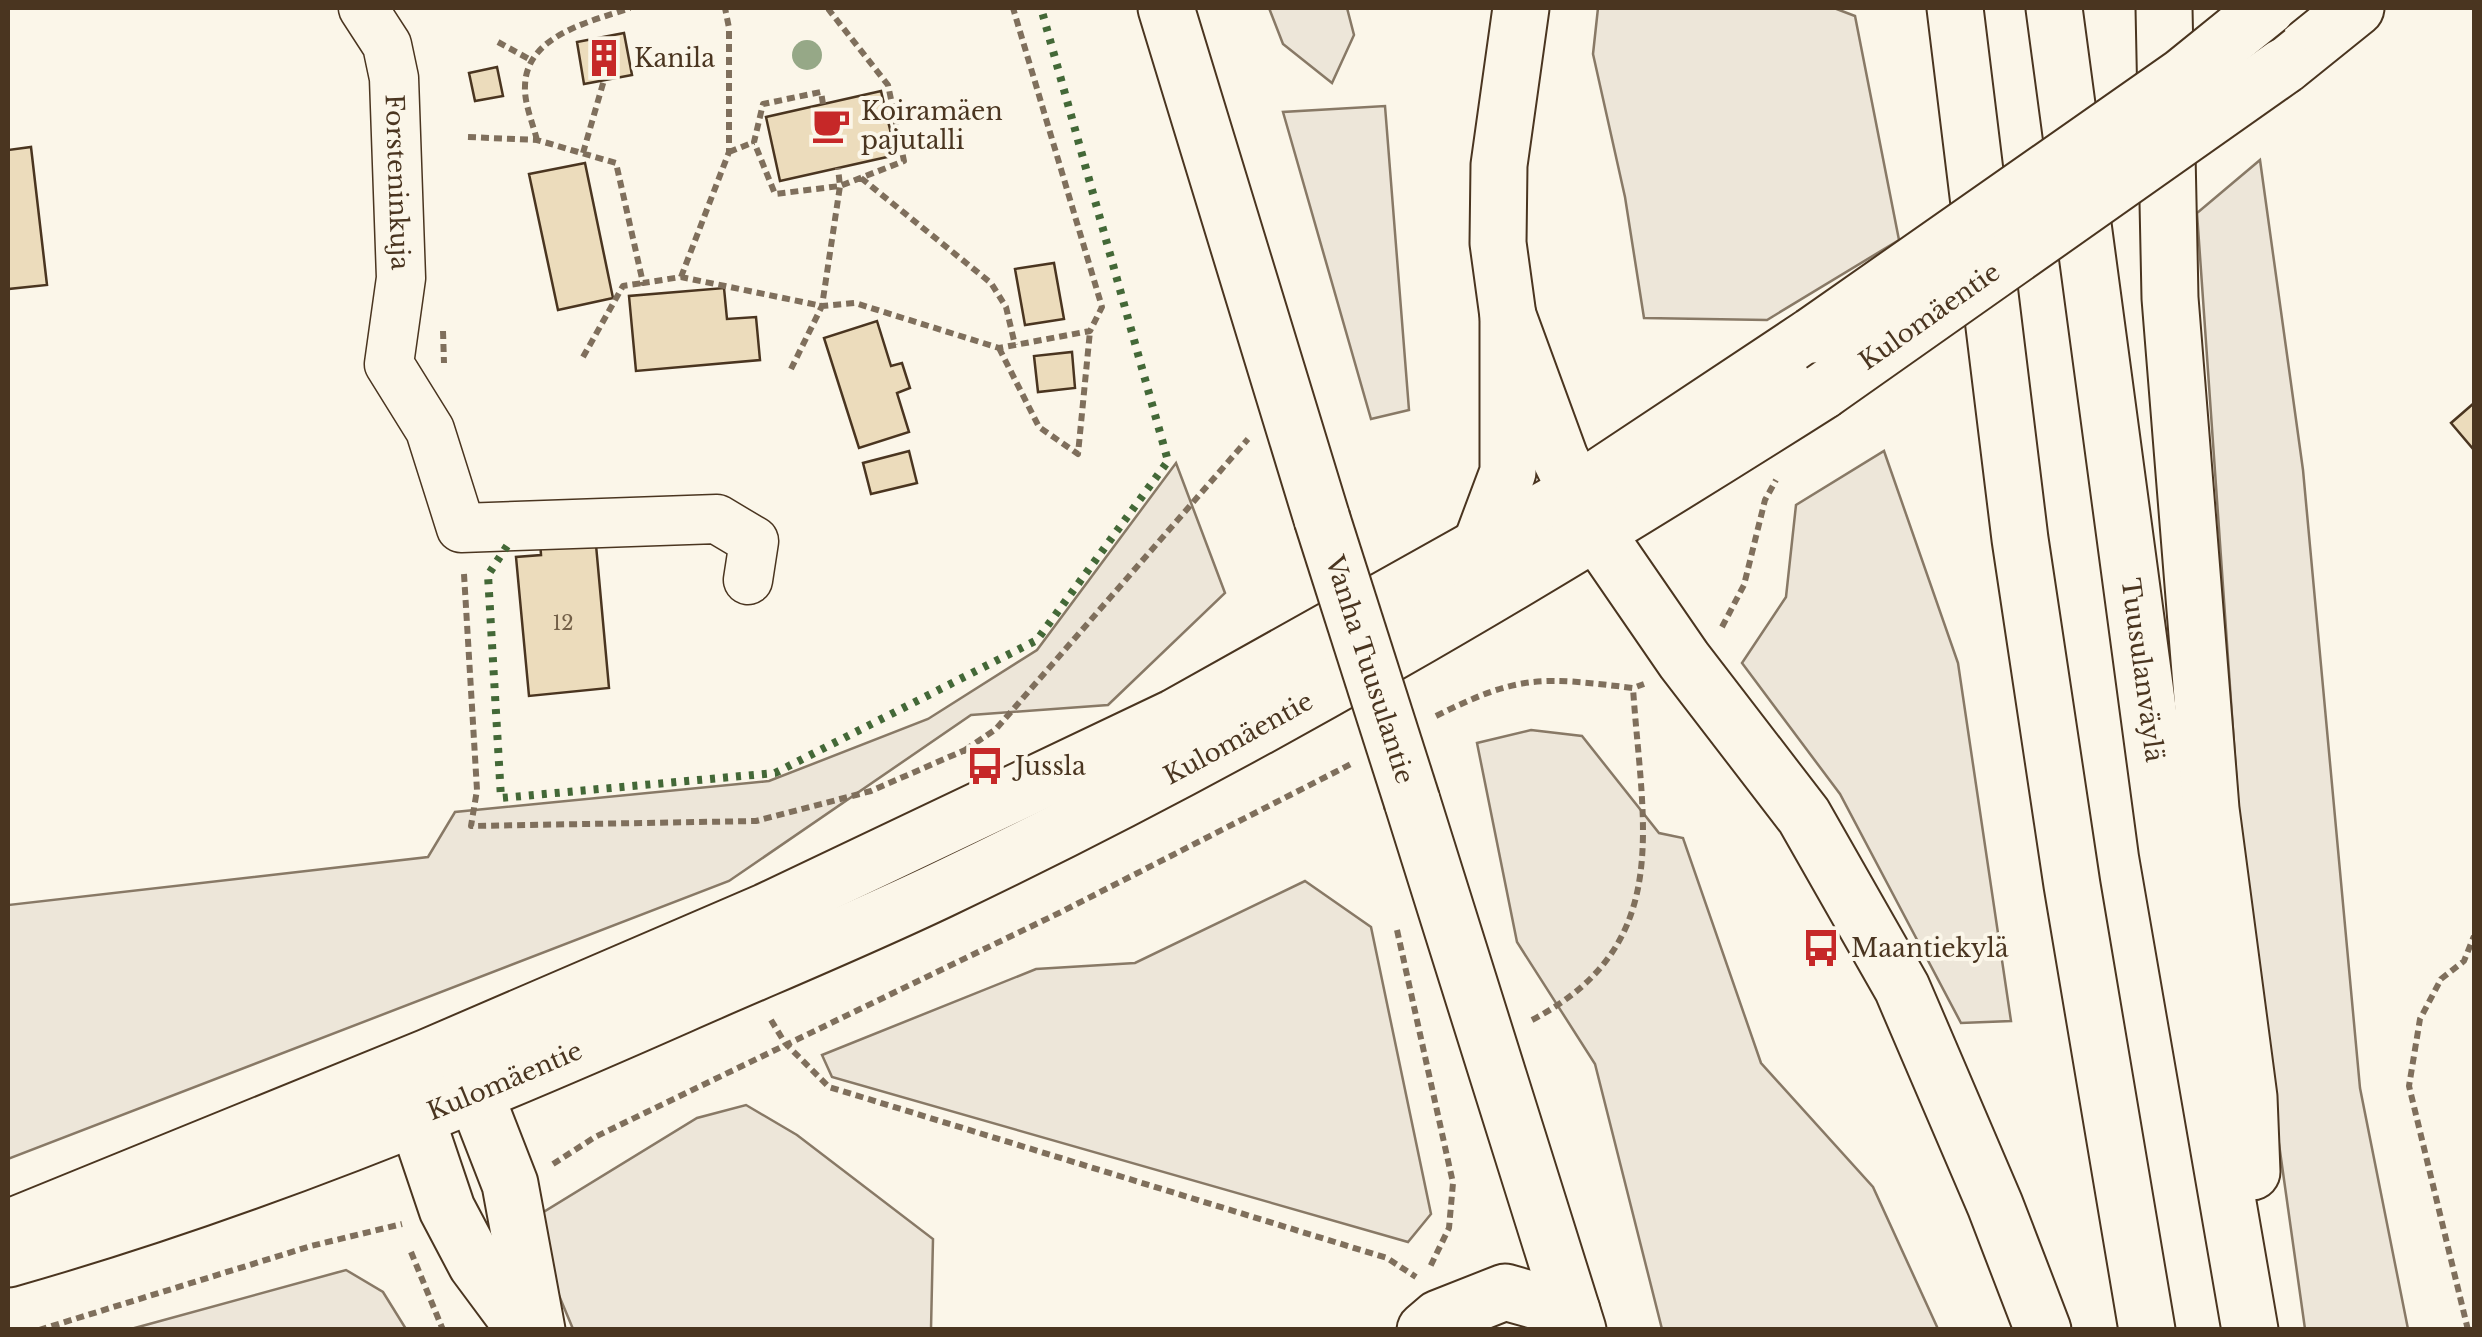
<svg xmlns="http://www.w3.org/2000/svg" width="2482" height="1337" viewBox="0 0 2482 1337" font-family="'Libre Baskerville',serif">
<style>
.green{fill:#ede6d9;stroke:#887966;stroke-width:2.5}
.building{fill:#ecdcbc;stroke:#4a3520;stroke-width:2.5}
.lines{fill:none;stroke-linecap:round;stroke-linejoin:round}
.minor-casing{stroke:#4a3520;stroke-width:51}
.major-casing{stroke:#4a3520;stroke-width:59}
.highway-casing{stroke:#4a3520;stroke-width:59}
.path{stroke:#7f6f5c;stroke-width:6;stroke-dasharray:8 5;stroke-linecap:butt}
.minor{stroke:#fbf6e9;stroke-width:48}
.major{stroke:#fbf6e9;stroke-width:55}
.highway{stroke:#fbf6e9;stroke-width:55}
.major-bridge-casing{stroke:#4a3520;stroke-width:59;stroke-linecap:butt}
.major-bridge{stroke:#fbf6e9;stroke-width:55}
.hedge{stroke:#436837;stroke-width:8;stroke-dasharray:5 8;stroke-linecap:butt}
.tree{fill:#96a887}
.labels{text-anchor:middle;stroke-width:8;stroke-linejoin:round;paint-order:stroke}
.number-label{font-size:20px;fill:#725f47}
.poi-label{font-size:25px;fill:#4a3520;stroke:#fbf6e9;text-anchor:start}
.street-label{font-size:25px;fill:#4a3520;stroke:#fbf6e9}
</style>
<rect width="100%" height="100%" fill="#fbf6e9"/>
<path class="green" d="M1269,8h78l7,27 -22,48 -49,-39z
M1598,8h236l21,8 44,224 -132,80 -123,-2 -19,-121 -32,-143z
M1385,106l24,304 -38,9 -88,-307z
M2260,160l43,310 57,618 48,241h-103l-60,-427 -48,-689z
M1884,451l74,212 53,358 -50,2 -121,-229 -98,-131 44,-66 10,-92z
M1176,463l49,130 -117,112 -137,10 -242,166 -721,278v-254l420,-48 27,-45 314,-31 159,-62 109,-69z
M1531,730l51,6 77,97 24,5 78,225 112,124 65,142h-276l-67,-265 -78,-122 -40,-199z
M1305,881l66,46 60,287 -23,28 -576,-165 -10,-22 214,-86 99,-6z
M746,1105l51,30 136,104 -2,90h-358l-30,-72 -1,-44 155,-95z
M346,1270l37,22 23,37h-275z"/>
<path class="building" d="M624,33l8,42 -48,9 -7,-42z
M497,67l6,29 -28,5 -6,-28z
M881,91l15,64 -116,26 -14,-64z
M31,147l16,138 -39,4v-139z
M585,163l28,135 -55,12 -29,-136z
M1054,263l10,56 -39,6 -10,-56z
M724,288l3,31 29,-2 4,43 -124,11 -7,-75z
M877,321l14,45 11,-3 8,25 -13,5 12,39 -50,16 -35,-110z
M1072,352l3,36 -37,4 -4,-36z
M2474,403v47l-23,-27z
M909,451l8,32 -46,11 -8,-31z
M595,534l14,154 -80,8 -13,-139 25,-2 -1,-16z"/>
<g class="lines">
<g class="minor-casing">
<g id="minor">
<path id="s1" d="M363,8l24,37 7,33 7,200 -12,86 41,66 31,98 256,-9 37,22 -6,39"/>
</g>
</g>
<g class="major-casing">
<g id="major">
<path d="M1166,8l156,511"/>
<path d="M2284,66l72,-58"/>
<path d="M1412,801l166,529"/>
<path d="M446,1071l29,23 35,90 27,146"/>
<path d="M423,1080l-7,37 31,92 29,55 49,66"/>
<path d="M8,1228l420,-171 339,-146 408,-194 400,-224 238,-158"/>
<path id="s2" d="M8,1259c230,-65 454,-157 673,-254 86,-38 174,-74 260,-115 305,-145 597,-318 882,-499"/>
<path d="M1425,1330l14,-12 66,-26 67,19"/>
</g>
</g>
<g class="highway-casing">
<g id="highway">
<path d="M1955,8l65,531 52,346 75,445"/>
<path id="s3" d="M2054,8l113,842 83,480"/>
<path d="M2164,8l6,290 41,511 38,288 3,75"/>
<path d="M1508,316l52,142 38,77 86,125 120,156 98,172 93,217 48,125"/>
<path d="M1480,547l28,-75v-156l-10,-73 1,-78 22,-157"/>
</g>
</g>
<path class="path" d="M498,42l31,17
M823,104l-2,-12 -58,12 -9,38 21,52 65,-8 64,-25 -16,-76 -59,-75 6,-2
M468,137l69,3 79,23 27,120 38,-6 141,29 33,-3 144,45 91,-17 12,-24 -89,-299
M537,140c-4,-16 -13,-37 -12,-54 1,-51 65,-64 105,-78
M729,152l25,-10
M583,153l21,-73
M861,178l130,105 15,24 9,38
M681,277l48,-125v-124l-4,-20
M443,331l1,32
M999,348l40,79 39,27 12,-123
M583,357l40,-71 20,-3
M791,369l31,-63 18,-120 -2,-18
M464,574l13,216 -6,36 285,-5 115,-30 94,-41 10,8
M1722,627l22,-42 21,-85 11,-20
M1436,716c84,-42 106,-39 197,-28l11,-4
M965,750l31,-21 252,-290
M1397,930l56,253 -4,45 -19,39
M771,1020l14,23 44,44 558,171 29,19
M1532,1020c144,-75 110,-195 101,-332
M553,1164l42,-27 466,-225 290,-148
M411,1252l32,78
M39,1330l272,-84 91,-22
M2468,1330l-59,-244 11,-67 21,-40 23,-18 10,-25"/>
<use href="#minor" class="minor"/>
<use href="#major" class="major"/>
<use href="#highway" class="highway"/>
<g class="major-bridge-casing">
<g id="major-bridge">
<path d="M1813,335l370,-259 84,-68"/>
<path id="s4" d="M1823,391l461,-325"/>
<path id="s5" d="M1322,519l90,282"/>
</g>
</g>
<use href="#major-bridge" class="major-bridge"/>
<path class="hedge" d="M507,546l-19,29 13,223 274,-25 262,-133 131,-179 -127,-453"/>
</g>
<circle class="tree" cx="807" cy="55" r="15"/>
<defs>
<g id="building-bare" transform="scale(3)"><path d="M-4-6H4V6H1V3H-1V6H-4ZM-2.5-4.3h1.7v1.8h-1.7ZM.8-4.3h1.7v1.8H.8ZM-2.5-1h1.7V.8h-1.7ZM.8-1h1.7V.8H.8Z" fill="#c62828" stroke="#fbf6e9" stroke-width="2.5" paint-order="stroke"/></g>
<g id="cafe-bare" transform="scale(3)"><path d="M-5.5-4.5H6V0H3Q3 3.5 0 3.5H-2.5Q-5.5 3.5-5.5 0ZM3-3.2v2h1.7v-2ZM-6 4.5H4V6H-6Z" fill="#c62828" stroke="#fbf6e9" stroke-width="2.5" paint-order="stroke"/></g>
<g id="bus-bare" transform="scale(3)"><path d="M-5-6H5V4H4V6H2V4H-2V6H-4V4H-5ZM-3.5-4V0h7V-4ZM-3.5 1.2v1.5H-2V1.2ZM2 1.2v1.5H3.5V1.2Z" fill="#c62828" stroke="#fbf6e9" stroke-width="2.5" paint-order="stroke"/></g>
</defs>
<g fill-rule="evenodd">
<use href="#building-bare" x="604" y="58"/>
<use href="#cafe-bare" x="831" y="125"/>
<use href="#bus-bare" x="985" y="766"/>
<use href="#bus-bare" x="1821" y="948"/>
</g>
<g class="labels">
<g class="number-label">
<text x="563" y="630">12</text>
</g>
<g class="poi-label">
<text x="634" y="67">Kanila</text>
<text x="861" y="120">Koiramäen<tspan x="861" dy="29">pajutalli</tspan></text>
<text x="1015" y="775">Jussla</text>
<text x="1851" y="957">Maantiekylä</text>
</g>
<g class="street-label">
<text dy="9" stroke="none"><textPath href="#s1" startOffset="182">Forsteninkuja</textPath></text>
<text dy="9" stroke="none"><textPath href="#s4" startOffset="130">Kulomäentie</textPath></text>
<text dy="9" stroke="none"><textPath href="#s5" startOffset="158">Vanha Tuusulantie</textPath></text>
<text dy="9" stroke="none"><textPath href="#s3" startOffset="668">Tuusulanväylä</textPath></text>
<text dy="9" stroke="none"><textPath href="#s2" startOffset="1338">Kulomäentie</textPath></text>
<text dy="9" stroke="none"><textPath href="#s2" startOffset="528">Kulomäentie</textPath></text>
</g>
</g>
<rect width="2482" height="1337" fill="none" stroke="#4a3520" stroke-width="20"/>
</svg>
